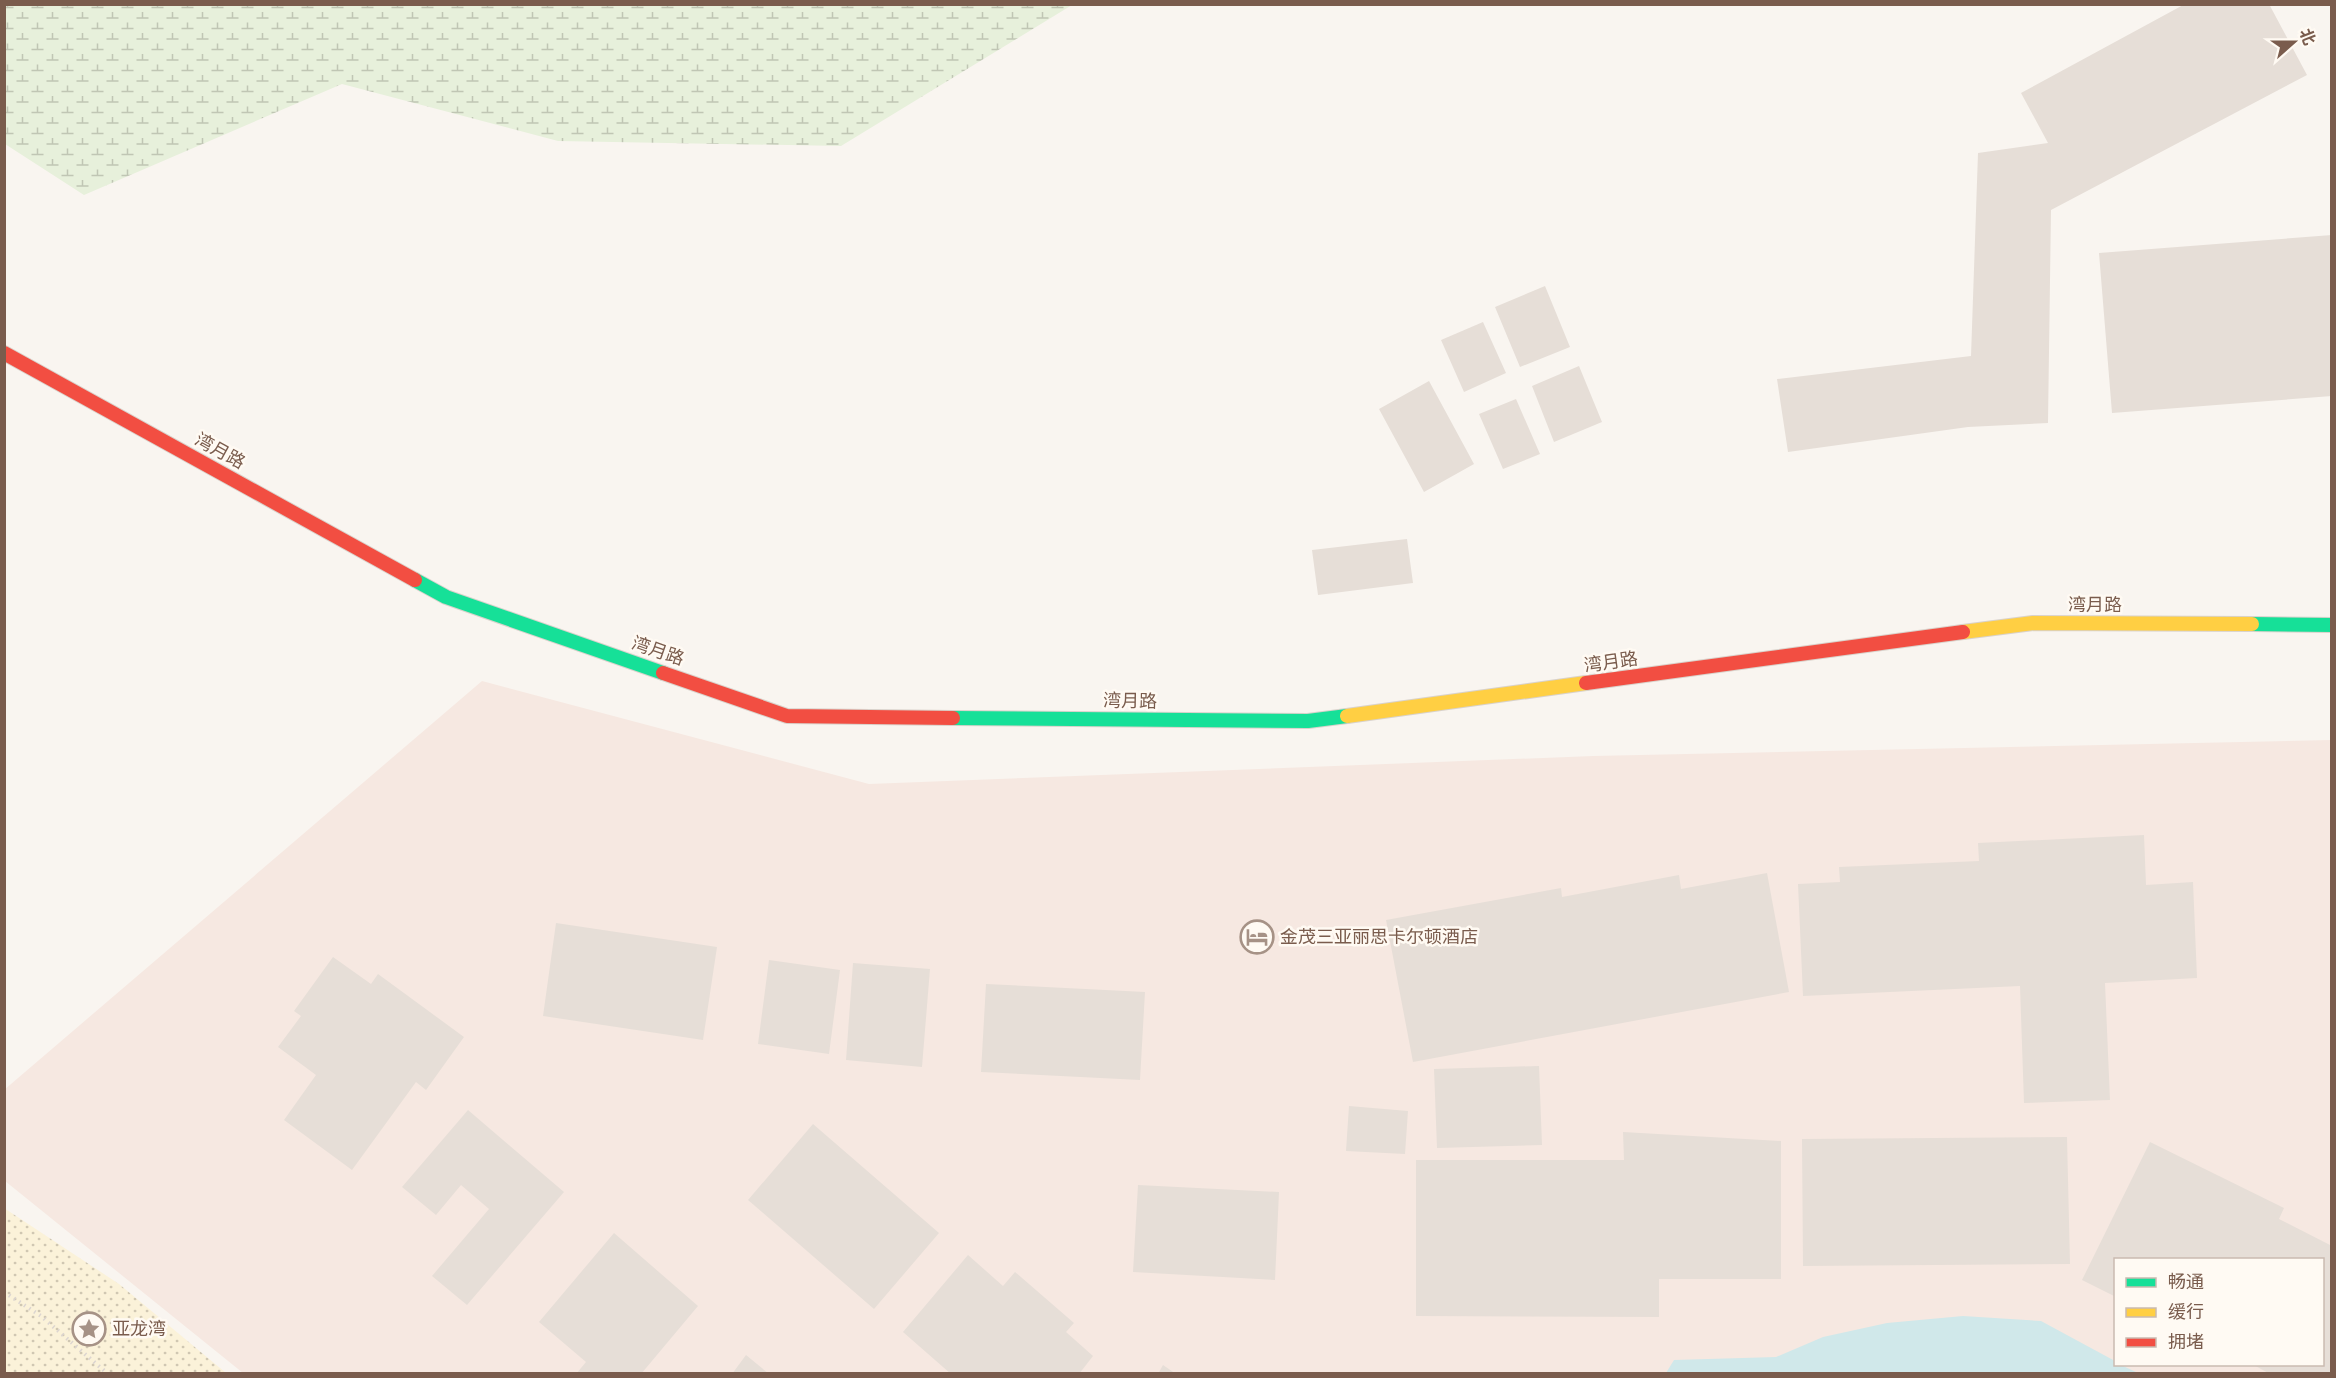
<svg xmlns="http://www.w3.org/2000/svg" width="2336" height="1378" viewBox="0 0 2336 1378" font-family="'Golos Text','Noto Sans SC',sans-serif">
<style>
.commercial{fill:#f6e8e1;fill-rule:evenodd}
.wetland{fill:url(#wetland-marsh)}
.sand{fill:url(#sand-dots)}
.water{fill:#d0e8ea}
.building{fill:#e6ded7}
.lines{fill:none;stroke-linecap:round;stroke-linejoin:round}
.fast-casing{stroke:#d9d2cb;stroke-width:16}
.slow-casing{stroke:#d9d2cb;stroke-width:16}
.jam-casing{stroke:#d9d2cb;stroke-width:16}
.path{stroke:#dcd5d0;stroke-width:4;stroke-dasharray:1.5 4.5;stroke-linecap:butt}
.fast{stroke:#16e098;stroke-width:14}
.slow{stroke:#ffcf43;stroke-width:14}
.jam{stroke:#f24e42;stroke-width:14}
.labels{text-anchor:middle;stroke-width:5;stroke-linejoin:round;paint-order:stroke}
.street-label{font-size:18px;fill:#7a5c4d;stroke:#fffaf3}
.poi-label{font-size:18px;fill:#7a5c4d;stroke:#fffaf3;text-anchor:start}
</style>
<defs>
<pattern id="wetland-marsh" width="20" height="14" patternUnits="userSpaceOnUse" patternTransform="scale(1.5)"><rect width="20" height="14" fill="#e7f0db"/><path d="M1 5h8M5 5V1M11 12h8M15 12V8" fill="none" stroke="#c0c6b4"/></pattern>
<pattern id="sand-dots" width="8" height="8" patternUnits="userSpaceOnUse" patternTransform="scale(1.5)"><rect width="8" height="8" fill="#fbf2d9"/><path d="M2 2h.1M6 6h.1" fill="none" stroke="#d0c7b2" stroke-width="1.8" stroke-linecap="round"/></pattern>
</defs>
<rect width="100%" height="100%" fill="#f9f5f0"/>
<path class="commercial" d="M482,681l387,103 724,-28 738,-16v633h-2088l-238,-192 -1,-91zM2116,1260h206v104h-206z"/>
<path class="wetland" d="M4,5l1,-1 1067,1 -231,141 -283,-5 -216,-57 -258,111 -79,-51z"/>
<path class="sand" d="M4,1208l115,76 107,89h-221z"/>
<path class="water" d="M1963,1316l78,5 74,40 1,3 5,1 17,8h-472l8,-13 102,-3 47,-20 64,-14z"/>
<path class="building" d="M2185,4h84l38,71 -256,135 -3,213 -80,4 -180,25 -11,-73 194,-23 7,-203 70,-10 -27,-50z
M2332,235v161l-220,17 -13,-160z
M1545,286l25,61 -50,20 -25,-60z
M1483,322l23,51 -42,19 -23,-52z
M1579,366l23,56 -48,20 -22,-56z
M1429,381l45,83 -50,28 -45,-83z
M1516,399l24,55 -37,15 -24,-55z
M1407,539l6,44 -95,12 -6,-45z
M2144,835l2,50 47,-3 4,96 -92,5 5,117 -86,3 -4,-117 -217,10 -5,-112 42,-2 -1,-15 140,-6 -1,-18z
M1767,873l22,119 -376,70 -27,-142 175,-32 1,9 117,-22 2,14z
M556,923l161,24 -14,93 -160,-24z
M333,957l38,27 7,-10 86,63 -38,53 -10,-8 -64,88 -68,-50 32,-45 -38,-28 23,-31 -7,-5z
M769,960l71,10 -11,84 -71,-10z
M853,963l77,6 -8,98 -76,-7z
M986,984l159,8 -5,88 -159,-8z
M1539,1066l3,79 -105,3 -3,-79z
M1349,1106l59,5 -3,43 -59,-3z
M468,1110l96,82 -97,113 -35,-29 57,-67 -28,-24 -25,30 -34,-28z
M813,1124l126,109 -65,76 -126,-109z
M1623,1132l158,9v138h-122v38l-243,-1v-156h208z
M2067,1137l3,127 -267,2 -1,-127z
M2150,1142l134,66 -5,11 53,27v128h-62l-18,-10h70v-104h-206v37l-34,-17z
M1138,1185l141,7 -4,88 -142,-8z
M614,1233l84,73 -57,68h-65l10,-12 -47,-40z
M968,1255l35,31 12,-14 59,51 -8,9 27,24 -14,18h-128l-48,-42z
M746,1355l23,19h-37z
M1163,1365l13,9h-18z"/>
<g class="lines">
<g class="fast-casing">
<path id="fast" d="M415,580l31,17 217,76
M2252,624l80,1
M953,718l355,3 39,-5"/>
</g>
<g class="slow-casing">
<path id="slow" d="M1963,632l70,-9 219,1
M1347,716l239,-33"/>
</g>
<g class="jam-casing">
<path id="jam" d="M4,353l411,227
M663,673l124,43 166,2
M1586,683l377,-51"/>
</g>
<path class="path" d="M4,1292l37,24 67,58"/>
<use href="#fast" class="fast"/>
<use href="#slow" class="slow"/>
<use href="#jam" class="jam"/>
</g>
<defs>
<g id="hotel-ring" transform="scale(1.725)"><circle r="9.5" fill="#fffaf3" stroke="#a69286" stroke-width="1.5"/><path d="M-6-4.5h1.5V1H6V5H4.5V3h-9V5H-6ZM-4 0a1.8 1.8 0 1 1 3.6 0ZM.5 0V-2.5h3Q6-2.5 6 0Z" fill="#a69286"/></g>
<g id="sight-ring" transform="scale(1.725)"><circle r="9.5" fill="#fffaf3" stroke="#a69286" stroke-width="1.5"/><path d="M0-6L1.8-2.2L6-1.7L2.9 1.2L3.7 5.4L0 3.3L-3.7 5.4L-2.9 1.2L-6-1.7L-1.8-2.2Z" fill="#a69286"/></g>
</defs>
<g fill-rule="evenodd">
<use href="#hotel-ring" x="1257" y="937"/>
<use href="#sight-ring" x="89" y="1329"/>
</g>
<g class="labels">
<g class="street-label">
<text transform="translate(220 451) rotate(29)" y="6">湾月路</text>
<text x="2095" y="611">湾月路</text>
<text transform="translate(658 651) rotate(19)" y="6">湾月路</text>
<text transform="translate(1611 662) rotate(-8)" y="6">湾月路</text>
<text transform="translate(1130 701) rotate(1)" y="6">湾月路</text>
</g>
<g class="poi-label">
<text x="1280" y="943">金茂三亚丽思卡尔顿酒店</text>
<text x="112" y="1335">亚龙湾</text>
</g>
</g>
<rect width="2336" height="1378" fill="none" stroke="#7a5c4d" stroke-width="12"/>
<rect x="2114" y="1258" width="210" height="108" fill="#fffaf3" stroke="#cabbb1" stroke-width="1.5"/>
<rect x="2126" y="1278" width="30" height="9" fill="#16e098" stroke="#cabbb1" stroke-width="1.5"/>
<text x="2168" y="1288" font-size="18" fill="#7a5c4d">畅通</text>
<rect x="2126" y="1308" width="30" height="9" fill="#ffcf43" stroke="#cabbb1" stroke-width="1.5"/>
<text x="2168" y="1318" font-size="18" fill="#7a5c4d">缓行</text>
<rect x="2126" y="1338" width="30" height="9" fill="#f24e42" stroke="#cabbb1" stroke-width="1.5"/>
<text x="2168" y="1348" font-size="18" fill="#7a5c4d">拥堵</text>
<g transform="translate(2294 42) rotate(69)" stroke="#fffaf3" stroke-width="4.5" paint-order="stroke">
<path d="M0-4.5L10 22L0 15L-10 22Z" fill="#7a5c4d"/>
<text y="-9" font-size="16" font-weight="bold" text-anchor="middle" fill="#7a5c4d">北</text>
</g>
</svg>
